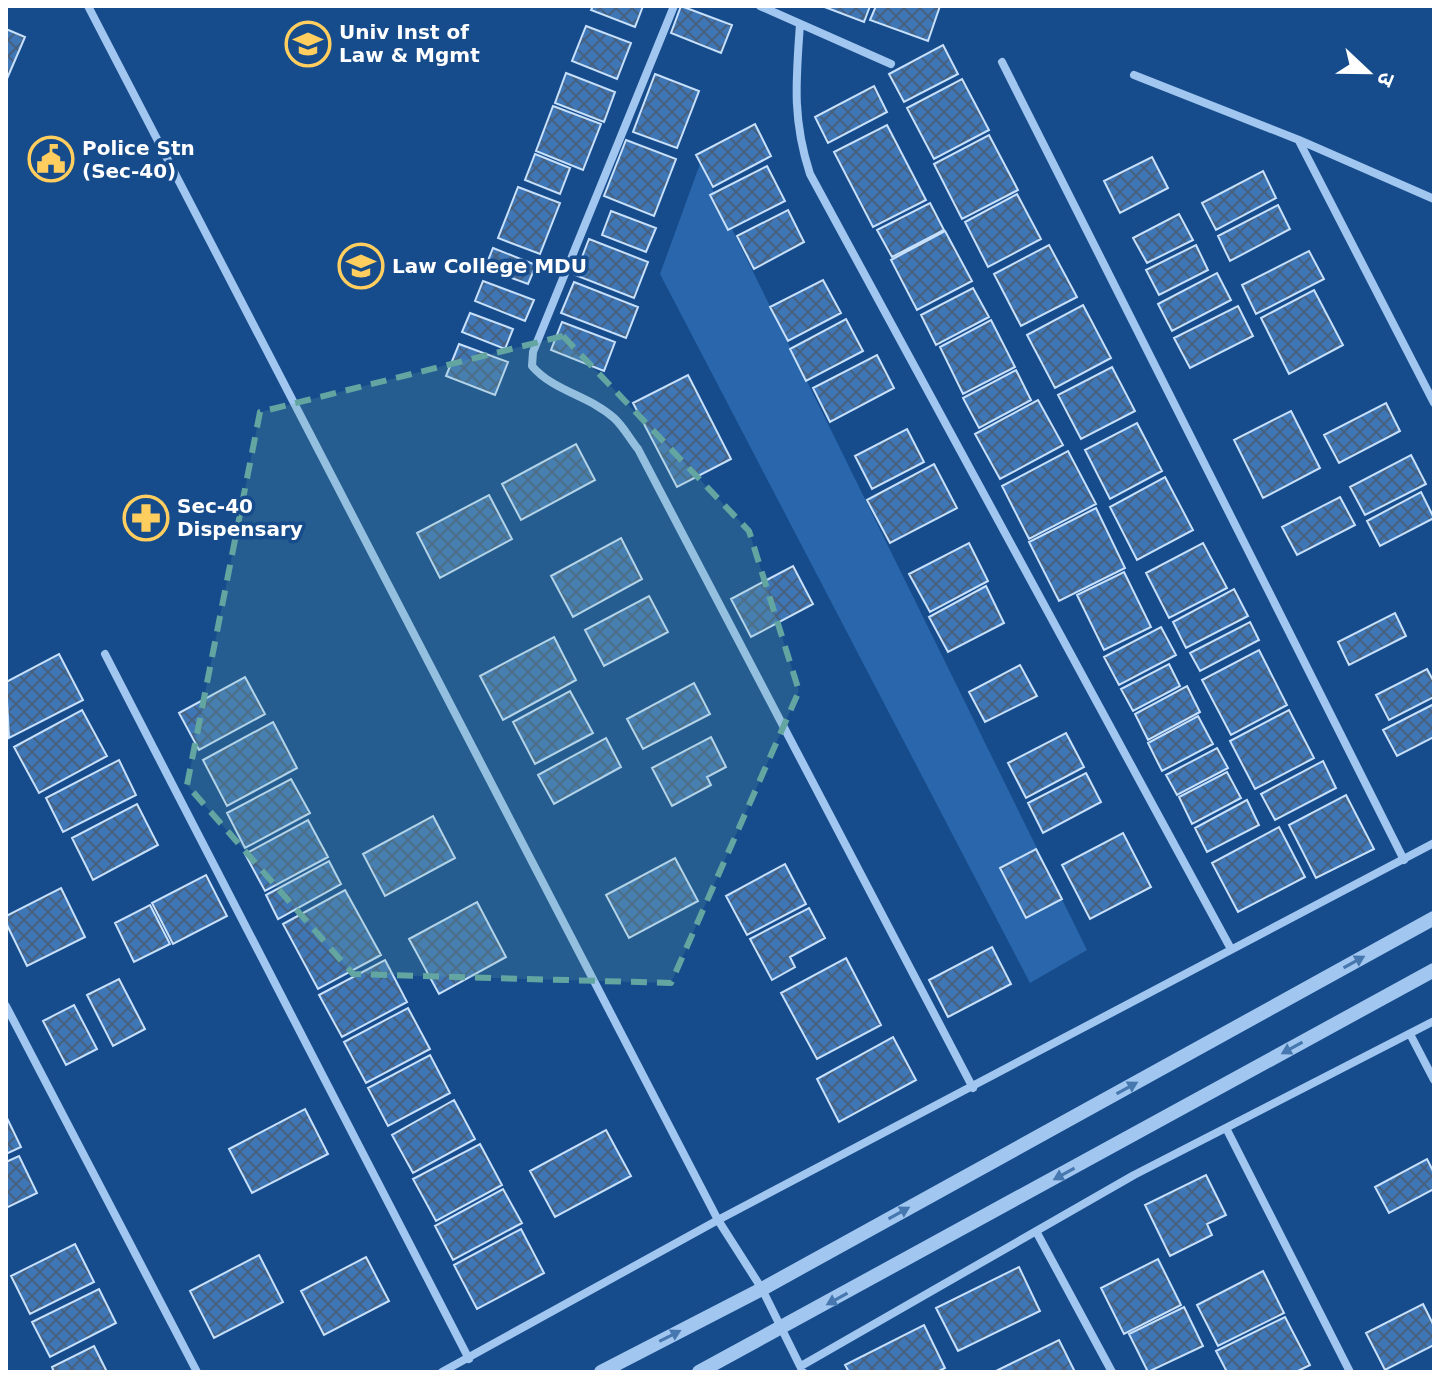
<svg xmlns="http://www.w3.org/2000/svg" width="1440" height="1378" viewBox="0 0 1440 1378" font-family="'DejaVu Sans','Noto Sans Devanagari',sans-serif">
<style>
.green{fill:#2966ab}
.building{fill:url(#building-cross-hatch);stroke:#c7e0fb;stroke-width:2}
.lines{fill:none;stroke-linecap:round;stroke-linejoin:round}
.minor{stroke:#a1c6ef;stroke-width:8}
.tertiary{stroke:#a1c6ef;stroke-width:14}
.oneway{fill:#4777af}
.marked{fill:#63a6a1;fill-opacity:0.2;stroke:#63a6a1;stroke-width:6;stroke-dasharray:16 10;stroke-linejoin:round}
.labels{text-anchor:middle;stroke-width:7;stroke-linejoin:round;paint-order:stroke}
.poi-label{font-size:20px;font-weight:bold;fill:#fff;stroke:#174c8c;text-anchor:start}
</style>
<defs>
<pattern id="building-cross-hatch" width="8" height="8" patternUnits="userSpaceOnUse" patternTransform="scale(2)"><rect width="8" height="8" fill="#3f76b5"/><path d="M0 0l8 8M0 8l8-8" fill="none" stroke="#466180"/></pattern>
</defs>
<rect width="100%" height="100%" fill="#174c8c"/>
<path class="green" d="M700,164l387,786 -57,33 -370,-709z"/>
<path class="building" d="M593,6h50l-8,21 -44,-17z
M681,6l51,19 -11,28 -50,-20z
M822,6h48l-6,16z
M876,6h64l-12,35 -58,-21z
M586,26l45,17 -14,36 -45,-18z
M6,29l19,8 -19,44z
M943,45l15,29 -54,28 -15,-28z
M566,73l49,19 -11,30 -49,-19z
M655,74l44,17 -22,57 -44,-16z
M962,79l27,51 -55,29 -27,-51z
M874,86l13,26 -59,31 -13,-26z
M553,106l48,18 -18,46 -47,-19z
M755,124l16,32 -58,31 -17,-32z
M887,125l39,75 -53,27 -39,-75z
M989,135l29,55 -56,29 -28,-55z
M626,140l50,19 -22,57 -50,-20z
M535,154l35,14 -10,26 -35,-14z
M1152,157l16,31 -48,25 -16,-32z
M767,166l18,35 -57,29 -18,-35z
M1263,171l13,27 -60,32 -14,-27z
M518,187l42,16 -20,51 -42,-16z
M1017,194l24,45 -53,28 -23,-45z
M930,203l14,27 -52,27 -15,-27z
M1278,205l12,24 -60,32 -12,-25z
M788,210l16,32 -50,27 -17,-33z
M611,211l45,17 -10,24 -44,-17z
M1179,214l14,26 -46,23 -14,-25z
M945,231l27,50 -55,29 -26,-50z
M589,239l59,23 -14,36 -59,-23z
M1049,245l28,52 -56,29 -27,-52z
M1196,245l12,25 -49,25 -13,-25z
M493,248l43,17 -8,19 -43,-16z
M1309,251l15,28 -68,35 -14,-29z
M1217,273l14,27 -59,31 -14,-27z
M823,280l18,33 -53,28 -18,-34z
M483,281l51,19 -9,21 -50,-20z
M574,282l64,25 -12,31 -65,-25z
M973,288l16,29 -53,28 -15,-30z
M1314,290l29,55 -54,29 -28,-56z
M1083,305l28,53 -56,30 -28,-53z
M1238,306l15,30 -63,32 -16,-30z
M470,313l43,16 -8,20 -43,-17z
M846,319l17,32 -57,30 -16,-32z
M991,320l24,47 -52,27 -23,-47z
M562,322l53,20 -11,29 -53,-21z
M459,344l49,18 -13,33 -49,-19z
M877,355l17,33 -64,34 -17,-34z
M1112,367l23,44 -54,28 -23,-44z
M1016,370l15,30 -52,28 -16,-30z
M688,375l43,84 -54,28 -44,-84z
M1038,400l25,45 -63,34 -25,-45z
M1386,403l14,28 -61,32 -15,-28z
M1291,411l29,57 -57,30 -29,-58z
M1137,423l25,48 -52,28 -25,-49z
M907,429l17,33 -52,27 -17,-33z
M576,444l19,36 -74,40 -19,-36z
M1068,451l28,53 -67,35 -27,-53z
M1411,455l15,29 -61,31 -15,-28z
M934,464l23,44 -67,35 -23,-43z
M1165,477l28,53 -56,30 -27,-53z
M1421,492l13,26 -54,28 -13,-25z
M489,495l23,44 -72,39 -23,-45z
M1340,497l15,28 -58,30 -15,-28z
M1096,508l29,60 -66,33 -30,-59z
M621,538l21,41 -69,38 -22,-41z
M969,543l19,38 -58,31 -21,-38z
M1203,543l24,45 -58,30 -23,-45z
M793,566l20,38 -62,33 -20,-38z
M1124,572l27,55 -47,23 -27,-55z
M986,586l18,37 -56,29 -19,-35z
M1234,589l14,27 -62,32 -13,-26z
M649,596l19,36 -64,34 -19,-36z
M1395,613l11,23 -57,29 -11,-23z
M1250,622l9,18 -59,31 -10,-18z
M1161,627l15,28 -57,30 -15,-28z
M554,637l22,43 -73,40 -23,-44z
M1259,650l28,55 -56,30 -29,-55z
M59,654l24,46 -74,38 -3,-56z
M1169,664l11,22 -47,25 -12,-22z
M1020,665l17,31 -52,26 -16,-30z
M1427,669l7,13v15l-45,23 -13,-25z
M245,677l20,37 -66,36 -20,-37z
M694,683l16,31 -67,35 -16,-30z
M1187,686l13,26 -52,28 -13,-26z
M570,691l23,42 -58,31 -22,-42z
M1434,704v33l-37,19 -14,-26z
M82,710l25,46 -68,37 -25,-46z
M1289,710l25,48 -59,31 -25,-48z
M1198,716l15,28 -51,27 -14,-28z
M273,722l24,46 -70,38 -24,-46z
M1066,733l18,34 -58,31 -18,-35z
M711,737l15,30 -19,10 4,8 -39,21 -20,-38z
M606,738l15,29 -67,37 -16,-29z
M1217,748l11,20 -51,27 -11,-20z
M119,760l17,35 -73,37 -17,-34z
M1323,761l13,27 -61,32 -14,-26z
M1227,772l14,26 -49,26 -13,-27z
M1086,773l15,29 -58,31 -15,-30z
M291,779l19,34 -65,35 -18,-35z
M1346,795l28,54 -58,29 -27,-53z
M1247,800l12,25 -52,27 -12,-24z
M137,804l21,41 -65,35 -21,-42z
M433,816l22,42 -70,38 -22,-42z
M308,820l20,37 -63,34 -20,-37z
M1279,827l26,50 -67,35 -26,-49z
M1123,833l28,54 -61,32 -28,-54z
M1036,849l26,50 -36,19 -26,-50z
M675,858l23,43 -69,37 -23,-43z
M329,861l12,23 -63,35 -12,-24z
M785,864l21,40 -59,31 -21,-39z
M206,875l21,41 -54,28 -21,-41z
M61,888l24,49 -58,29 -21,-43v-7z
M345,890l36,65 -63,34 -35,-65z
M477,902l29,55 -67,37 -30,-55z
M150,905l20,39 -36,18 -19,-39z
M809,908l16,30 -35,19 5,10 -23,13 -22,-41z
M992,947l19,37 -63,33 -19,-37z
M846,958l35,67 -64,34 -36,-66z
M385,960l22,42 -65,35 -23,-42z
M119,979l26,50 -32,17 -26,-51z
M74,1005l23,44 -31,16 -23,-44z
M408,1008l22,41 -64,34 -22,-41z
M893,1037l23,43 -77,42 -22,-43z
M430,1055l20,38 -62,33 -20,-38z
M454,1100l21,39 -62,34 -21,-38z
M305,1109l23,45 -76,39 -23,-44z
M6,1116l15,31 -15,7z
M606,1130l25,46 -76,41 -25,-46z
M480,1144l22,41 -66,36 -23,-42z
M19,1156l18,37 -31,15v-46z
M1427,1159l7,14v16l-45,24 -14,-26z
M1206,1175l20,40 -19,9 5,11 -42,21 -25,-51z
M503,1189l19,34 -69,37 -18,-34z
M521,1229l23,44 -67,36 -23,-44z
M75,1244l19,38 -64,32 -19,-38z
M259,1255l24,47 -69,36 -24,-47z
M366,1257l23,44 -65,34 -23,-44z
M1158,1259l23,46 -57,29 -23,-46z
M1019,1267l21,44 -82,40 -22,-43z
M1263,1271l21,42 -66,33 -21,-41z
M99,1289l17,34 -66,34 -18,-35z
M1423,1304l11,22v19l-49,25 -19,-37z
M1184,1307l19,39 -55,26 -19,-38z
M1285,1317l25,48 -14,7h-69l-11,-21z
M924,1325l21,43 -8,4h-88l-4,-7z
M1059,1340l16,32h-81z
M94,1346l13,26h-53l-2,-5z"/>
<g class="lines">
<path class="minor" d="M88,6l630,1214 44,69 41,83
M674,6l-141,346 -1,14c21,25 58,30 82,52 9,8 16,21 24,31l335,639
M760,6l131,58
M800,24c-4,56 -8,95 10,150l421,775
M1002,62l402,798
M1134,75l165,65 135,59
M1299,141l135,262
M105,654l364,705
M6,1006l191,366
M1410,1034l24,46
M1226,1128l124,244
M1037,1233l75,139
M801,1366l333,-191 300,-154
M442,1372l276,-152 716,-377"/>
<path class="tertiary" d="M601,1372l161,-83 672,-371
M699,1372l735,-402"/>
</g>
<defs><path id="oneway-solid" d="M-6-.8H1V-3.2L6.5 0L1 3.2V.8H-6Z" transform="scale(2)"/></defs>
<g class="oneway">
<use href="#oneway-solid" transform="translate(1354 962) rotate(-29)"/>
<use href="#oneway-solid" transform="translate(1292 1048) rotate(151)"/>
<use href="#oneway-solid" transform="translate(1127 1088) rotate(-29)"/>
<use href="#oneway-solid" transform="translate(1064 1174) rotate(151)"/>
<use href="#oneway-solid" transform="translate(899 1213) rotate(-29)"/>
<use href="#oneway-solid" transform="translate(837 1299) rotate(151)"/>
<use href="#oneway-solid" transform="translate(670 1336) rotate(-27)"/>
</g>
<path class="marked" d="M563,336l186,195 50,160 -128,292 -318,-9 -166,-189 73,-373z"/>
<defs>
<g id="university-ring" transform="scale(2.3)"><circle r="9.5" fill="#174c8c" stroke="#ffce5f" stroke-width="1.5"/><path d="M0-5L7-2L0 1L-7-2ZM-4 1L0 2.5L4 1V4Q0 6-4 4Z" fill="#ffce5f"/></g>
<g id="civic-ring" transform="scale(2.3)"><circle r="9.5" fill="#174c8c" stroke="#ffce5f" stroke-width="1.5"/><path d="M-.6-6.5H3V-4.5H.6V-3L4-1V1h2V6H-6V1h2V-1L-.6-3ZM-1.2 2.5V6h2.4V2.5Z" fill="#ffce5f"/></g>
<g id="pharmacy-ring" transform="scale(2.3)"><circle r="9.5" fill="#174c8c" stroke="#ffce5f" stroke-width="1.5"/><path d="M-2-6h4v4h4v4h-4v4h-4v-4h-4v-4h4Z" fill="#ffce5f"/></g>
</defs>
<g fill-rule="evenodd">
<use href="#university-ring" x="308" y="44"/>
<use href="#civic-ring" x="51" y="159"/>
<use href="#university-ring" x="361" y="266"/>
<use href="#pharmacy-ring" x="146" y="518"/>
</g>
<g class="labels">
<g class="poi-label">
<text x="339" y="39">Univ Inst of<tspan x="339" dy="23">Law &amp; Mgmt</tspan></text>
<text x="82" y="155">Police Stn<tspan x="82" dy="23">(Sec-40)</tspan></text>
<text x="392" y="273">Law College MDU</text>
<text x="177" y="513">Sec-40<tspan x="177" dy="23">Dispensary</tspan></text>
</g>
</g>
<rect width="1440" height="1378" fill="none" stroke="#ffffff" stroke-width="16"/>
<g transform="translate(1368 72) rotate(112)" stroke="#174c8c" stroke-width="6" paint-order="stroke">
<path d="M0-6L14 30L0 20L-14 30Z" fill="#ffffff"/>
<text y="-12" font-size="22" font-weight="bold" text-anchor="middle" fill="#ffffff">उ</text>
</g>
</svg>
